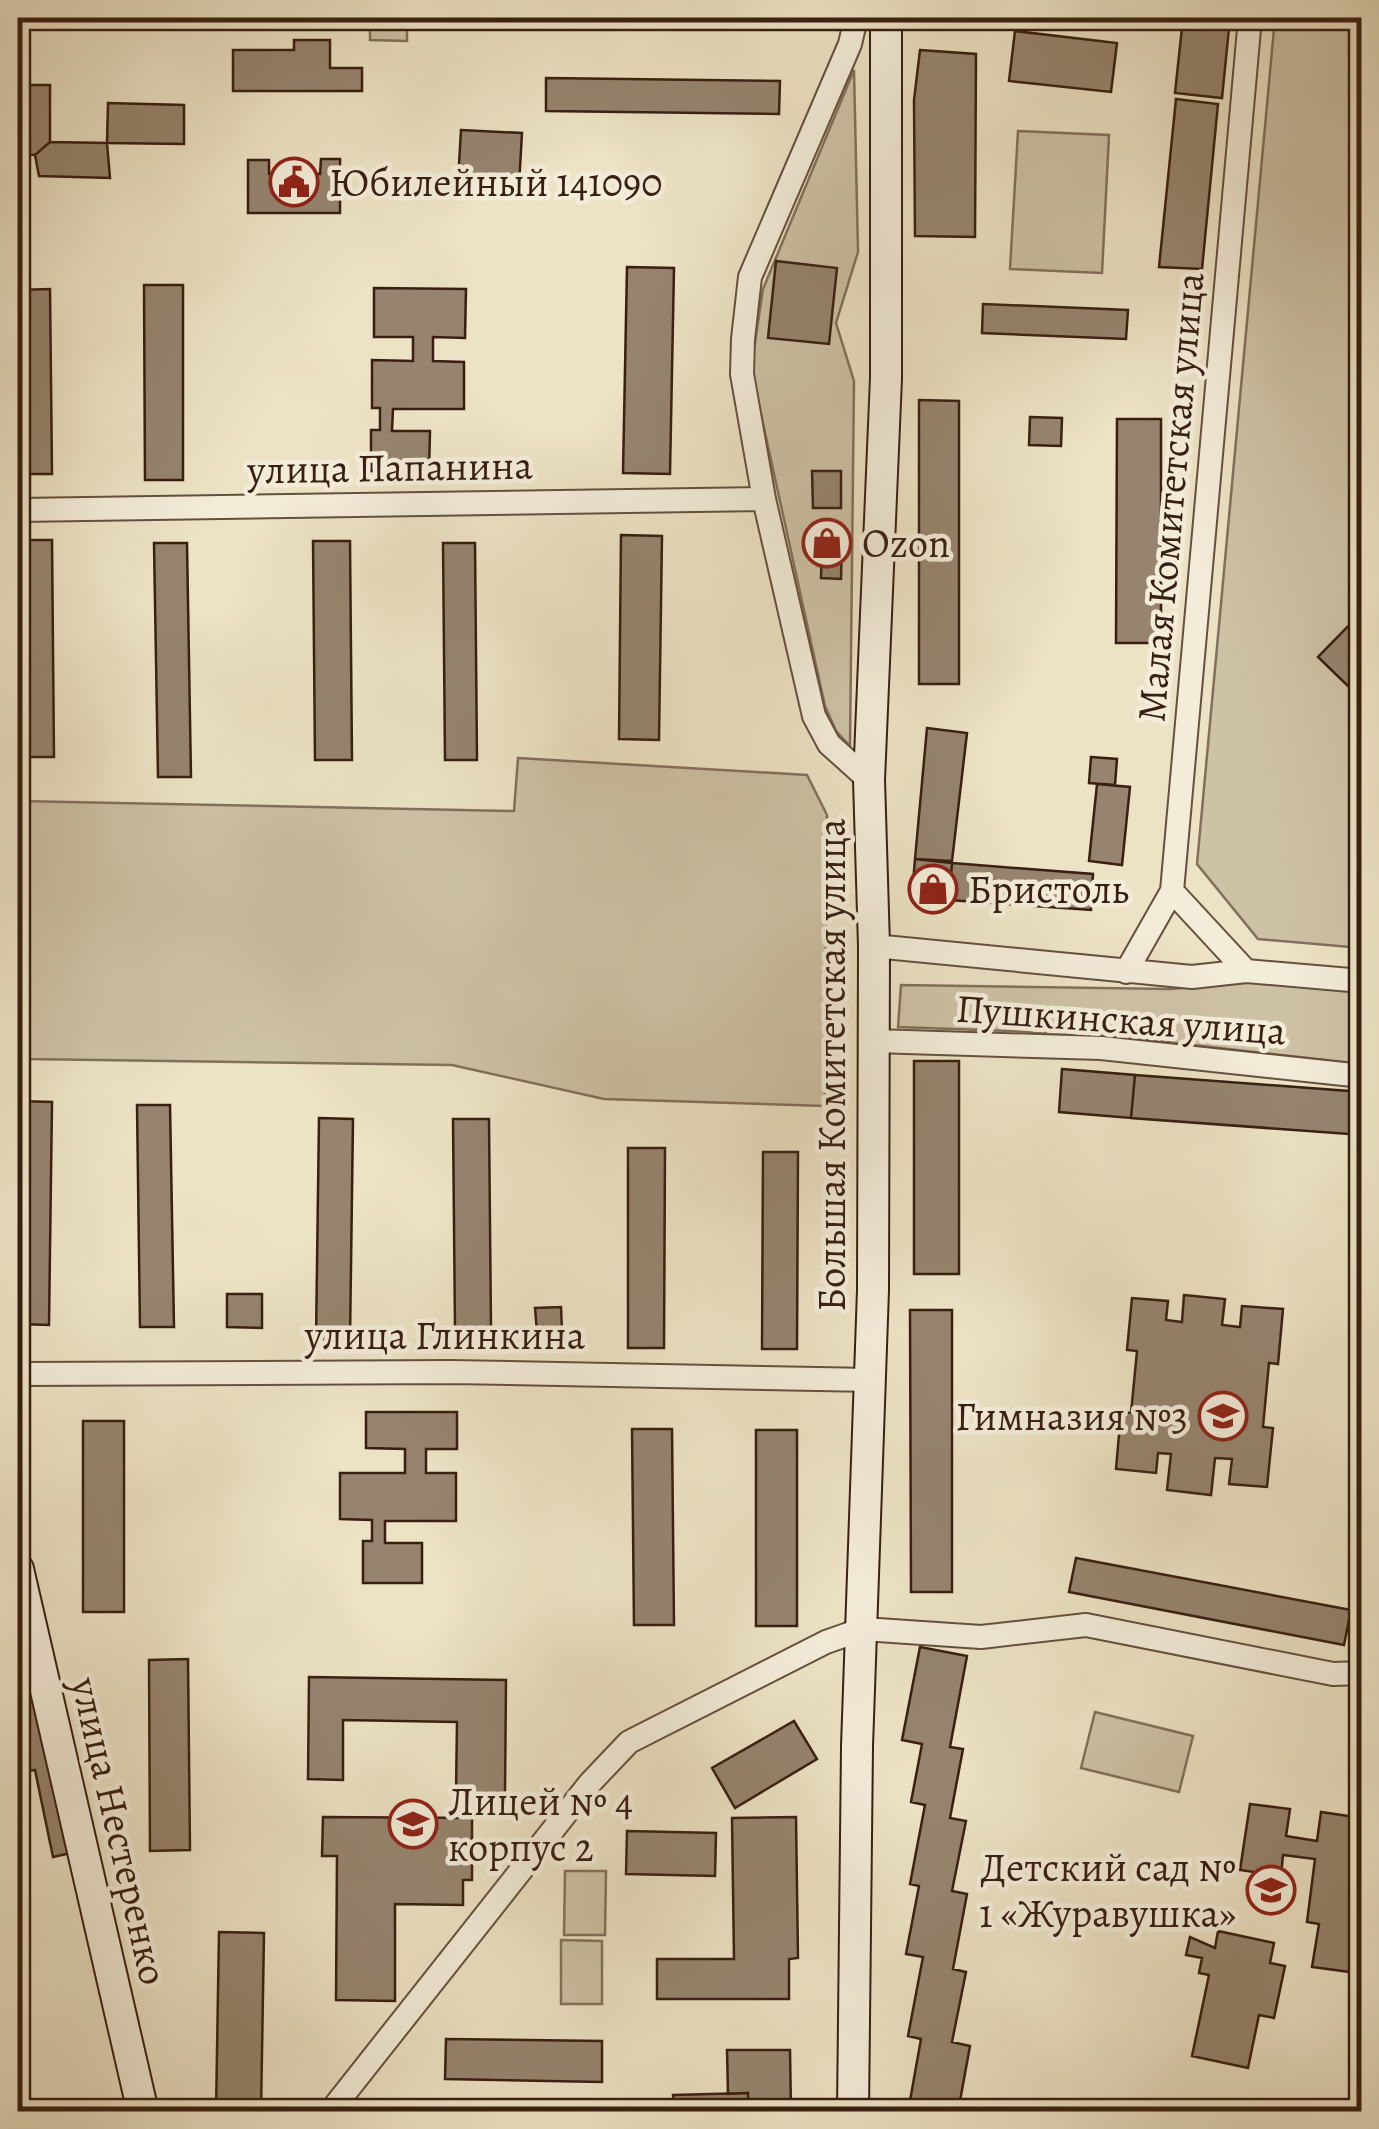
<svg xmlns="http://www.w3.org/2000/svg" width="1379" height="2129" viewBox="0 0 1379 2129" font-family="Alegreya,serif">
<style>
.green{fill:#cdc1a6;stroke:#82705c;stroke-width:2.5}
.building{fill:#96846f;stroke:#381f11;stroke-width:2.5}
.lines{fill:none;stroke-linecap:round;stroke-linejoin:round}
.street-casing{stroke:#65503e;stroke-width:26}
.secondary-casing{stroke:#381f11;stroke-width:34}
.street{stroke:#f3ecd9;stroke-width:22}
.secondary{stroke:#f3ecd9;stroke-width:30}
.labels{text-anchor:middle;stroke-width:9;stroke-linejoin:round;paint-order:stroke}
.poi-label{font-size:40px;fill:#381f11;stroke:#f3ecd9;text-anchor:start}
.street-label{font-size:40px;fill:#381f11;stroke:#f3ecd9}
</style>
<rect width="100%" height="100%" fill="#ece2c5"/>
<filter id="stains"><feTurbulence type="fractalNoise" baseFrequency=".002" numOctaves="4"/><feColorMatrix values="0 0 0 0 .2 0 0 0 0 .09 0 0 0 0 .02 0 0 0 .5 -.17"/></filter>
<radialGradient id="worn" r=".72"><stop offset=".6" stop-color="#630" stop-opacity="0"/><stop offset="1" stop-color="#630" stop-opacity=".3"/></radialGradient>
<path class="green" d="M370,18h37v23l-37,-1z
M1275,18h86v930l-103,-9 -61,-75z
M854,70l4,182 -22,71 18,58 -4,365 -14,-15 -11,-25 -74,-337 12,-80z
M1018,131l91,4 -7,138 -92,-4z
M518,758l289,17 20,40 -2,291 -221,-7 -152,-34 -425,-6 -1,-77 -8,-2v-179l496,10z
M1255,982l106,10v72l-264,-30 -199,-7 3,-42 269,4z
M1095,1712l98,24 -14,56 -98,-24z
M565,1871h41l-1,64h-41z
M561,1940l41,1v63h-41z"/>
<path class="building" d="M1183,18h47l-8,80 -47,-5z
M1015,31l102,12 -6,49 -102,-11z
M294,40h36v28h32v23h-129v-41h61z
M920,50l56,4 -1,183 -60,-1 -1,-136z
M546,78l234,3 -1,33 -233,-3z
M18,85h32v57l-15,13 -17,-1z
M1176,99l42,5 -16,165 -43,-2z
M108,103l76,2v39l-77,-1z
M461,130l61,3 -3,52 -61,-3z
M50,142l57,1 3,35 -71,-2 -4,-21z
M321,159h19v54h-92v-53h21v14h51z
M776,261l61,7 -8,76 -61,-6z
M627,267l47,1 -4,206 -47,-1z
M144,285h39v195h-38z
M374,288l92,1 -1,49 -32,-1v24l31,1v47h-71l-1,22h38l-1,41 -58,-1v-41h9v-22h-8v-48l41,1v-24h-39z
M50,289l2,185h-34v-184z
M983,304l145,6 -2,29 -144,-6z
M919,400l40,1v283h-40z
M1030,417l32,1 -1,28 -32,-1z
M1117,419h44v224h-45z
M812,471h29v37h-28z
M621,535l41,1 -3,204 -40,-1z
M822,538l20,1 -1,40 -20,-1z
M20,540h32l2,217h-32z
M313,541h37l2,219h-37z
M154,543h33l4,234h-33z
M443,543h32l2,217h-32z
M1362,612v65l-11,12 -33,-32z
M927,728l40,5 -15,128 -37,-2z
M1091,757l26,2 -2,26 -26,-2z
M1097,784l33,3 -8,78 -33,-4z
M915,859l37,4 -3,37 -37,-4z
M952,863l141,11 -2,36 -142,-10z
M18,985h5l-1,75h-4z
M914,1061h45v213h-45z
M1062,1069l73,6 -4,43 -72,-6z
M1135,1075l227,17v43l-231,-17z
M18,1101l34,1 -3,223 -31,-1z
M137,1105h33l4,222h-34z
M319,1118l34,1 -3,221 -34,-1z
M453,1119h36l2,209 -36,1z
M628,1148h37l-1,200h-36z
M763,1152h35l-1,197h-35z
M1358,1245h4v42l-9,-1z
M227,1294h35v34l-35,-1z
M1184,1295l41,4 -3,26 18,2 2,-21 41,3 -5,55 -9,-1 -6,64 10,1 -6,59 -38,-3 3,-25 -17,-1 -4,37 -44,-5 4,-36 -13,-1 -2,20 -40,-4 5,-57 10,1 6,-62 -10,-1 5,-52 36,3 -2,19 16,2z
M561,1307l1,24 -25,1 -2,-24z
M910,1310h42v282h-41z
M366,1412h91v37h-31v24h30v48h-71v22h37v40h-59v-42h9v-21l-32,-1v-46h65v-24l-39,-1z
M83,1421h41v191h-41z
M632,1429h40l2,196h-40z
M756,1430h41v196h-41z
M1076,1558l275,52 -7,35 -275,-53z
M920,1647l47,9 -17,91 13,2 -13,69 16,3 -14,70 15,3 -14,75 13,3 -14,70 18,4 -12,66h-50l13,-73 -13,-3 15,-79 -17,-3 13,-68 -9,-2 15,-79 -14,-3 11,-58 -20,-4z
M34,1656l37,197 -18,4 -18,-87 -7,1 -10,-48v-56l5,-1 -1,-7z
M188,1659l2,191 -40,1 -1,-191z
M309,1677l197,3 -1,114 -49,-1 1,-71 -114,-2v60l-35,-1z
M794,1721l23,38 -82,49 -23,-40z
M1250,1804l40,5 -4,27 31,5 4,-29 41,6 -11,84 11,2v42l-9,-1 -3,27 -38,-5 7,-43 -12,-2 8,-63 -32,-4 -2,21 -41,-6z
M323,1817l149,1v62h-9v25l-68,-1v97l-59,-1 1,-144h-15z
M796,1817l2,141 -9,1v40h-132v-40h77l-2,-141z
M627,1831l89,2 -1,43 -89,-2z
M1218,1931l56,12 -4,20 15,3 -11,52 -15,-3 -11,53 -56,-12 17,-81 -10,-2 3,-15 -16,-3 4,-18 25,11z
M219,1932l45,1 -3,179h-45z
M446,2039l156,2v41l-157,-3z
M727,2050h63l1,62h-42l-1,-19 -20,1z
M748,2093l1,19h-75l-1,-17z
M33,2102l2,10h-17v-7z"/>
<g class="lines">
<g class="street-casing">
<path id="street" d="M856,18l-6,26 -100,233 -7,62 -1,35 22,125 50,217 15,28 40,36
M18,510l746,-11
M1172,891l74,80
M874,946l318,31 54,-6 116,10
M1126,972l46,-81 78,-873
M874,1041l227,7 261,28
M18,1374l433,-2 421,8
M330,2112l260,-329 39,-41 197,-100 37,-13 118,8 105,-12 247,49 29,-1"/>
</g>
<g class="secondary-casing">
<path id="secondary" d="M18,1569l125,543
M853,2112l4,-366 16,-456 1,-344 -5,-166 17,-402v-360"/>
</g>
<use href="#street" class="street"/>
<use href="#secondary" class="secondary"/>
</g>
<defs>
<g id="civic-ring" transform="scale(2.5)"><circle r="9.5" fill="#f3ecd9" stroke="#8f2418" stroke-width="1.5"/><path d="M-.6-6.5H3V-4.5H.6V-3L4-1V1h2V6H-6V1h2V-1L-.6-3ZM-1.2 2.5V6h2.4V2.5Z" fill="#8f2418"/></g>
<g id="shop-ring" transform="scale(2.5)"><circle r="9.5" fill="#f3ecd9" stroke="#8f2418" stroke-width="1.5"/><path d="M-5-2.5h2.3a2.7 3.5 0 0 1 5.4 0H5L5.5 6h-11ZM-1.5-2.5h3a1.5 2.3 0 0 0-3 0Z" fill="#8f2418"/></g>
<g id="school-ring" transform="scale(2.5)"><circle r="9.5" fill="#f3ecd9" stroke="#8f2418" stroke-width="1.5"/><path d="M0-5L7-2L0 1L-7-2ZM-4 1L0 2.5L4 1V4Q0 6-4 4Z" fill="#8f2418"/></g>
</defs>
<g fill-rule="evenodd">
<use href="#civic-ring" x="294" y="182"/>
<use href="#shop-ring" x="827" y="543"/>
<use href="#shop-ring" x="933" y="889"/>
<use href="#school-ring" x="1223" y="1416"/>
<use href="#school-ring" x="413" y="1824"/>
<use href="#school-ring" x="1271" y="1890"/>
</g>
<g class="labels">
<g class="poi-label">
<text x="329" y="196">Юбилейный 141090</text>
<text x="862" y="557">Ozon</text>
<text x="968" y="903">Бристоль</text>
<text x="1188" y="1430" text-anchor="end">Гимназия №3</text>
<text x="448" y="1815">Лицей № 4<tspan x="448" dy="46">корпус 2</tspan></text>
<text x="1236" y="1881" text-anchor="end">Детский сад №<tspan x="1236" dy="46">1 «Журавушка»</tspan></text>
</g>
<g class="street-label">
<text transform="translate(390 467) rotate(-1)" y="14">улица Папанина</text>
<text transform="translate(1170 497) rotate(-85)" y="14">Малая Комитетская улица</text>
<text transform="translate(1121 1019) rotate(4)" y="14">Пушкинская улица</text>
<text transform="translate(831 1065) rotate(-90)" y="14">Большая Комитетская улица</text>
<text x="445" y="1349">улица Глинкина</text>
<text transform="translate(120 1831) rotate(77)" y="14">улица Нестеренко</text>
</g>
</g>
<rect width="1379" height="2129" fill="none" stroke="#ece2c5" stroke-width="60"/>
<rect x="20" y="20" width="1339" height="2089" fill="none" stroke="#381f11" stroke-width="5"/>
<rect x="30" y="30" width="1319" height="2069" fill="none" stroke="#381f11" stroke-width="2.5"/>
<rect width="100%" height="100%" filter="url(#stains)"/>
<rect width="100%" height="100%" fill="url(#worn)"/>
</svg>
